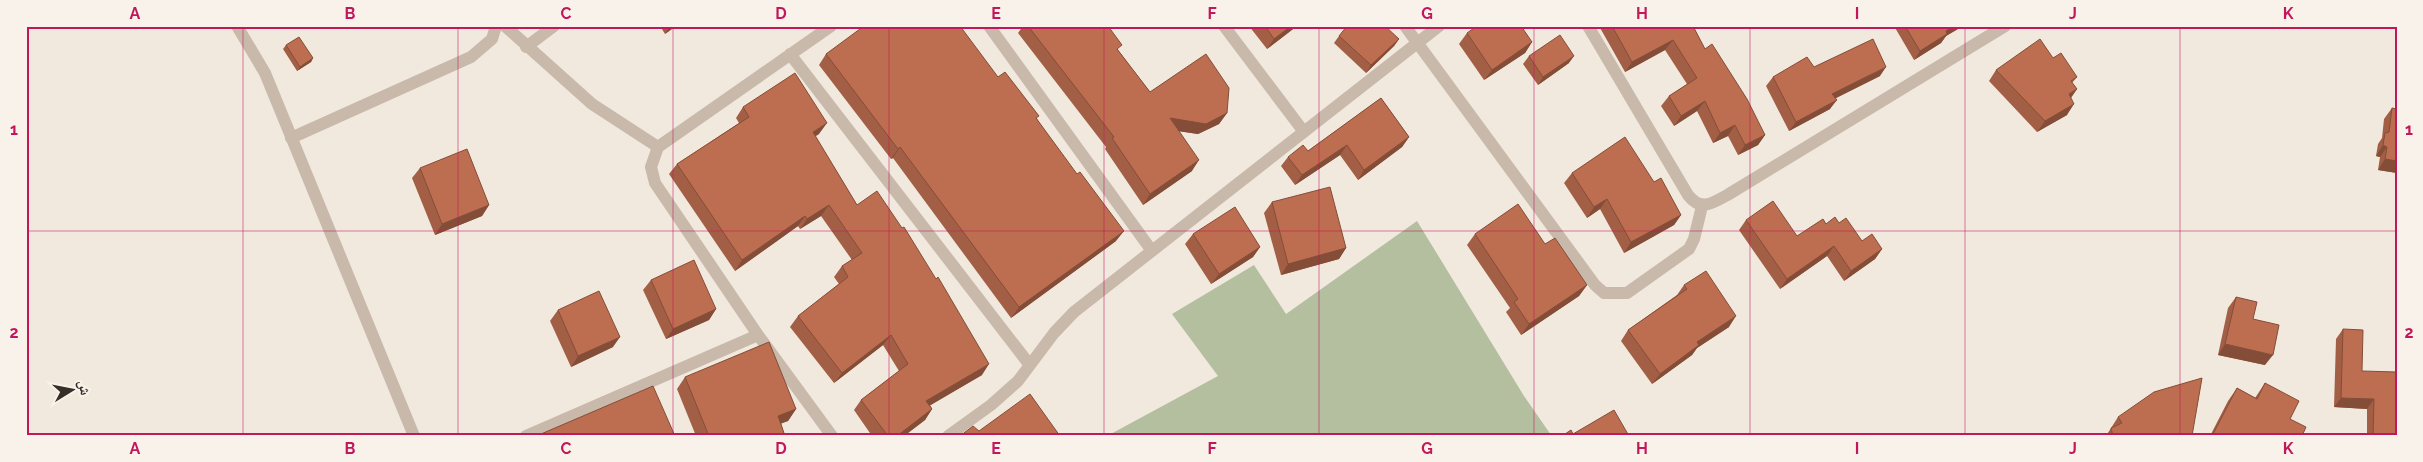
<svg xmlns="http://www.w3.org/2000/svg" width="2423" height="462" viewBox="0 0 2423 462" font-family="Raleway,'Noto Naskh Arabic',sans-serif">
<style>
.green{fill:#b3bf9f}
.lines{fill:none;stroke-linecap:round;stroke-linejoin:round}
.minor{stroke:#c8b9ab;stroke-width:12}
.wall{fill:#a35f45}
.shaded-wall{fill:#844d38}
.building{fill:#bd6e50;stroke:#844d38}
.grid{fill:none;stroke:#c2185b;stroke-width:1;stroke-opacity:0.55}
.neatline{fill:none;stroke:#c2185b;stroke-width:2}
.grid-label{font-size:16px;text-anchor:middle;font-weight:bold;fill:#c2185b}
</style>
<rect width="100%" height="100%" fill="#f1e9de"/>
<path class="green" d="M1417,221l107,175 27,39 -444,1 111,-60 -46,-62 82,-49 32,49z"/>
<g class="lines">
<path class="minor" d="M237,26l28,47 149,363
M505,26l87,78 66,43
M831,26l-173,121 -7,20 4,16 103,152 74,101
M989,26l163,225
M1224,26l80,106
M1405,26l190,259 9,8h23l62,-44 5,-10 8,-33
M1588,26l100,169c13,17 25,8 41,-1l276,-168
M526,47l28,-21
M790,54l239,310
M291,138l180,-81 21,-18 4,-13
M526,436l232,-101
M948,436l43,-31 27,-24 36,-48 20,-21 365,-286"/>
</g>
<path class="wall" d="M660,26h16l-11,8z
M1023,26h85l10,24 32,42 77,21 -8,11 -21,10 -19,-3 13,40 -49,34 -38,-56 1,-2 -88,-114z
M1249,26h48l-30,23z
M1599,26h94l12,23 60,86 -7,10 -20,10 -10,-19 -15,7 -16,-32 -23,15 -13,-20 8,-10 18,-12 -22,-34 -40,22z
M1894,26h69l-17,10 -5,7 -27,17z
M868,27l130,50 39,42 79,122 -105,77 -118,-160 -2,1 -72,-94 7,-11z
M1467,33l65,9 -7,11 -41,27 -25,-36z
M1339,36l60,3 -5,7 -28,27 -32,-30z
M286,45l27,13 -2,4 -14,9 -14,-22z
M1529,56l40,7 -31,22 -15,-21z
M2053,58l24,19 -5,6 5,6 -6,9 -4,17 -30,17 -48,-51 7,-11z
M1814,67l66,9 -44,22 -6,11 -41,22 -23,-45 7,-9z
M1381,98l28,39 -7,10 -44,33 -18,-25 -45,30 -14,-19 7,-9 20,-6z
M743,107l76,27 -4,2 42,69 125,170 -52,30 2,4 -7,11 -21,16h-32l-18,-26 7,-10 38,-29 -16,-26 -49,38 -44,-56 8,-11 41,-32 -5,-7 8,-11 10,-6 -31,-44 -21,13 -2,-3 -63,45 -66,-97 8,-10 62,-41 -3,-5z
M2392,108l5,65 -19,-3 2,-13 -4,-1 2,-12 4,-6 2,-19z
M420,168l69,37 -7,11 -47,19 -23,-57z
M1572,173l82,9 27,33 -7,10 -50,28 -24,-44 -13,9 -23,-35z
M1272,202l74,46 -7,11 -58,16 -17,-62z
M1746,220l51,16 29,-12 13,-1 23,18 20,8 -7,10 -31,22 -17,-25 -47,33 -41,-59z
M1193,234l67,13 -7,10 -42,27 -26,-40z
M1475,234l70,10 42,41 -8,11 -58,39 -15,-23 4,-4 -43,-63z
M651,280l65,29 -7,11 -43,19 -23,-49z
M1684,285l45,42 -32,21 -5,7 -40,29 -31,-43 7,-11 49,-35z
M2236,297l17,22 12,46 -47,-10 10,-47z
M558,310l55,37 -42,20 -21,-46z
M2343,329l19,42 35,65h-30v-27l-33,-2 2,-68z
M685,377l111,32 -8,12 -7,2 4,13h-89l-19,-47z
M2265,383l37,53h-92l18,-35 9,-13 18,10z
M2118,417l74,19h-86z"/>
<path class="shaded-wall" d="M670,26h6l-11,8z
M1291,26h6l-30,23 7,-10z
M1954,26h9l-17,10 -5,7 -27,17 6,-9 26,-20z
M1399,39l-5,7 -28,27 5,-8z
M1673,40l-8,10 -40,22 7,-10z
M1532,42l-7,11 -41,27 8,-10z
M1574,56l-5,7 -31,22 5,-8z
M313,58l-2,4 -14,9 3,-4z
M1886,67l-6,9 -54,27 6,-9z
M2077,89l-8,11v-6z
M1837,100l-7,9 -41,22 7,-9z
M1705,101l-8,10 -23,15 7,-10z
M2074,104l-7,11 -30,17 8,-11z
M1227,113l-8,11 -21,10 -35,-5 7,-11z
M827,123l-8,11 -14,9 8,-11z
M1735,125l-7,11 -15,7 7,-10z
M1765,135l-7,10 -20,10 7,-10z
M1409,137l-7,10 -44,33 6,-10z
M1347,145l-7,10 -45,30 7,-10z
M2383,145l4,2 -7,10 -4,-1z
M900,147l-7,11 -2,1 7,-10z
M2385,159l12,2v12l-19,-3z
M1199,160l-7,11 -49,34 7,-11z
M1607,199l-7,10 -13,9 7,-11z
M489,205l-7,11 -47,19 7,-11z
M829,205l-8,11 -21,13 7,-10z
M1681,215l-7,10 -50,28 7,-11z
M805,216l-7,10 -63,45 7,-11z
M1124,231l-8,10 -105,77 8,-11z
M1834,246l-7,10 -47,33 7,-10z
M1260,247l-7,10 -42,27 8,-10z
M1346,248l-7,11 -58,16 7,-11z
M1882,249l-7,10 -31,22 7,-10z
M1587,285l-8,11 -58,39 8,-11z
M716,309l-7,11 -43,19 7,-10z
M1736,316l-7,11 -32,21 -5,7 -40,29 8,-10 37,-32z
M891,335l-8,10 -49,38 8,-10z
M620,337l-7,10 -42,20 7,-11z
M2225,344l48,11 -8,10 -47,-10z
M989,364l-7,11 -63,37 7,-11z
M2341,398l33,1 -7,10 -33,-2z
M796,409l-8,12 -18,7 8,-12z
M932,409l-7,11 -21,16h-7z"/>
<path class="building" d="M864,26l4,1 1,-1h91l38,51 7,-5 34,44 -3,2 41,56 3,-2 44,59 -105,76 -119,-160 -2,2 -72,-95z
M1028,26h80l14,19 -5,4 33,43 56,-38 23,34 -2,25 -21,11 -36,-6 29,42 -49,34 -38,-56 2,-1z
M1265,26h26l-17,13z
M1347,26h38l14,13 -28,26 -32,-29z
M1477,26h44l11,16 -40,28 -25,-37z
M1612,26h81l12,23 7,-5 35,55 18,36 -20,10 -10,-20 -15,8 -15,-32 -24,15 -12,-20 28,-18 -24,-38 -41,22z
M1905,26h49l-8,5 1,3 -27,17z
M1560,35l14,21 -31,21 -14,-21z
M299,37l14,21 -13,9 -14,-22z
M1873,39l13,28 -54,27 5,6 -41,22 -23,-45 34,-20 7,10z
M2040,39l13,19 8,-5 16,24 -6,4 6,8 -8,5 5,10 -29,17 -49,-51z
M795,73l32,50 -14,9 44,73 20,-14 25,37 2,-1 32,52 2,-2 51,87 -63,37 6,8 -35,27h-9l-27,-36 47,-36 -17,-29 -49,38 -44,-57 50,-39 -6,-11 20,-13 -33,-48 -22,14 -2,-3 -63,44 -65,-96 72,-47 -6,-10z
M1381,98l28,39 -45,33 -17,-25 -45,30 -14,-18 15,-12 5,6z
M2392,108l5,1v52l-12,-2 2,-12 -4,-2 2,-12 4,-1z
M1625,137l29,45 7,-4 20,37 -50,27 -24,-43 -13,8 -22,-34z
M467,149l22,56 -47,19 -22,-56z
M1330,187l16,61 -58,16 -16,-62z
M1773,201l24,35 26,-17 3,5 9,-7 4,6 7,-5 16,23 10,-7 10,15 -31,22 -17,-25 -47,33 -41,-59z
M1518,204l27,40 10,-6 32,47 -58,39 -15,-22 4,-3 -43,-65z
M1235,207l25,40 -41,27 -26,-40z
M694,260l22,49 -43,20 -22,-49z
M1706,271l30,45 -39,26 2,3 -39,29 -32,-44 59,-41 -3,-4z
M599,291l21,46 -42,19 -20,-46z
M2236,297l21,5 -4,17 26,6 -6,30 -48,-11z
M2343,329l20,1 -1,41 35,1v64h-24l1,-37 -33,-1z
M769,342l27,67 -18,7 7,20h-49l-1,-2 -5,2h-21l-24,-59z
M2202,378l-10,58h-79l-2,-8 11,-5 -4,-6 36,-25z
M2265,383l34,18 -9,18 16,8 -4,9h-90l25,-48 20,11z
M653,386l22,50h-133l-1,-2z
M1030,394l30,42h-100l13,-10 6,5z
M1614,410l15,26h-67l9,-6 2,4z"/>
<path class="grid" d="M243,26v410M458,26v410M673,26v410M889,26v410M1104,26v410M1319,26v410M1534,26v410M1750,26v410M1965,26v410M2180,26v410M26,231h2371"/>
<rect width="2423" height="462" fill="none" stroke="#f9f2ea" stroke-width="55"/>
<g transform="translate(72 390) rotate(80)" stroke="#f9f2ea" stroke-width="4" paint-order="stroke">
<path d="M0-4L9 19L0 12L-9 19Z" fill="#362e29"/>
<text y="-8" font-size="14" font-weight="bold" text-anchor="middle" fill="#362e29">ش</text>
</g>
<rect x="28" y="28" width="2368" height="406" class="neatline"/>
<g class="grid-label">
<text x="135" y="19">A</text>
<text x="350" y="19">B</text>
<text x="566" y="19">C</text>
<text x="781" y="19">D</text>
<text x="996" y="19">E</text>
<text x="1212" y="19">F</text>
<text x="1427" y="19">G</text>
<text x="1642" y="19">H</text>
<text x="1857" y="19">I</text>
<text x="2073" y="19">J</text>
<text x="2288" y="19">K</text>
<text x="14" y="135">1</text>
<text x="2409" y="135">1</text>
<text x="14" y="338">2</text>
<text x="2409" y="338">2</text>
<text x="135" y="454">A</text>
<text x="350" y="454">B</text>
<text x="566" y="454">C</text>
<text x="781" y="454">D</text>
<text x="996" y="454">E</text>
<text x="1212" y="454">F</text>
<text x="1427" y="454">G</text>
<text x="1642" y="454">H</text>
<text x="1857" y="454">I</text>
<text x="2073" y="454">J</text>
<text x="2288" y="454">K</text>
</g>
</svg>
